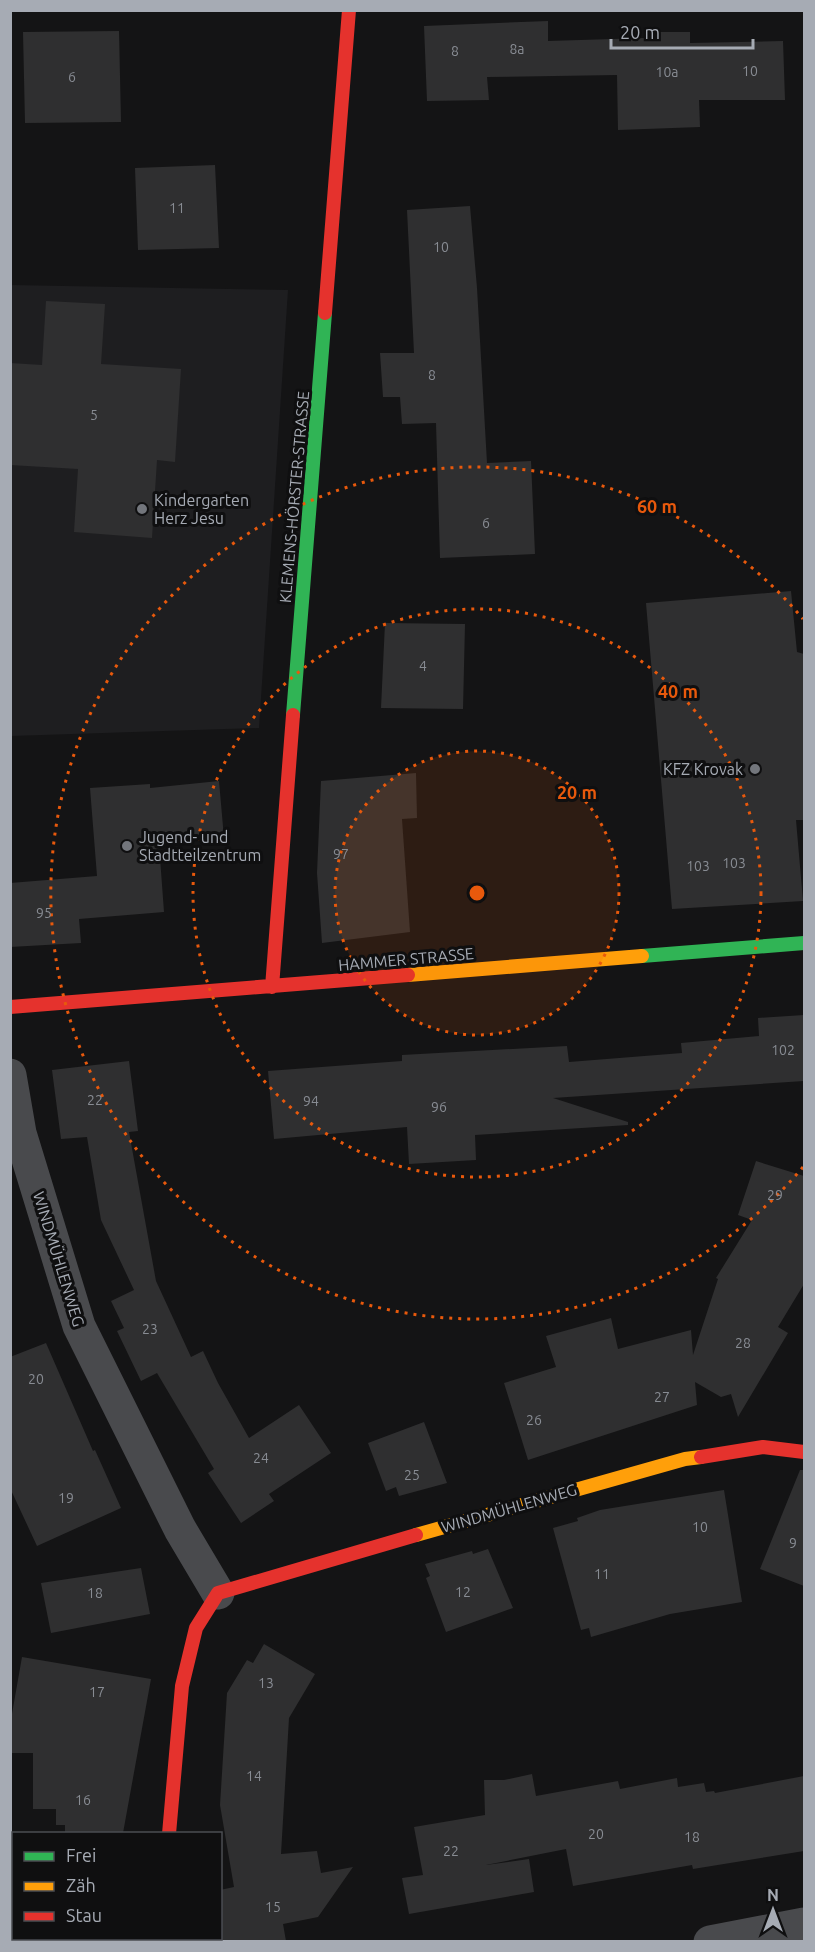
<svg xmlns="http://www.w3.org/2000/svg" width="815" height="1952" viewBox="0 0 815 1952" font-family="Ubuntu,sans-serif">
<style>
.built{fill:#1e1e20}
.building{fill:#2f2f30}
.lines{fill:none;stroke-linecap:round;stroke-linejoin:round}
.street{stroke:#494a4d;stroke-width:33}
.fast{stroke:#30b455;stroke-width:14}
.slow{stroke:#ff9f0a;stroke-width:14}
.jam{stroke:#e5322d;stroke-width:14}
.ring{fill:none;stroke:#e8590c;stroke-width:3;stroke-dasharray:3 6}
.poi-dot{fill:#73767c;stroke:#0f0f10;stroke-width:2}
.labels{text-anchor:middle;stroke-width:6;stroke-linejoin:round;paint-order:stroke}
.number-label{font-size:14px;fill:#888c93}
.street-label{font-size:16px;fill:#a6abb4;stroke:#0f0f10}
.poi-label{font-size:16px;fill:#a6abb4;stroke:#0f0f10;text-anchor:start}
.centre{fill:#e8590c;stroke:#0f0f10;stroke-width:3}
.ring-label{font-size:18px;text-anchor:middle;font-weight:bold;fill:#e8590c;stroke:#0f0f10;stroke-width:6;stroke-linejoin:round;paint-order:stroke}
</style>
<rect width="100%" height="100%" fill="#141415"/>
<path class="built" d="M10,285l278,5 -29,438 -248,8z"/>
<path class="building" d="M548,21v20l97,-3v-6h45v11l93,-2 2,59h-86l1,27 -82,3 -1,-55 -130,2 2,23 -62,1 -3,-75z
M119,31l2,91 -96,1 -2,-91z
M215,165l4,83 -81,2 -3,-82z
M470,206l7,82 10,175 44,-2 4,93 -95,4 -4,-135 -34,1 -2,-27h-17l-3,-44h34l-7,-143z
M46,301l59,3 -4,60 80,5 -6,93 -18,-2 -5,78 -78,-6 4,-63 -68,-4v-102l32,2z
M791,591l6,61 7,2v166h-8l7,81 -131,8 -26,-306z
M385,623l80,1 -2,85 -82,-1z
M416,773l1,45 -15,1 8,113 -88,11 -5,-70 4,-92z
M219,781l5,57 -65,6 5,68 -85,7 2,24 -71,4v-64l87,-7 -7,-88 60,-4v4z
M804,1015v66l-251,17 75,24v3l-153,10 1,25 -67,4 -2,-37 -133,12 -6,-68 134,-10v-6l165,-9 2,16 113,-9 -1,-10 78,-7 -1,-18z
M129,1061l9,70 -9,1 27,149 35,76 12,-6 15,32 31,55 50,-33 32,48 -62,41 5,7 -33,22 -33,-50 6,-4 -57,-96 -16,8 -24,-50 7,-3 -13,-27 23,-11 -33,-70 -14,-83 -26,2 -9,-69z
M756,1161l48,15v108l-26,43 10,6 -50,84 -7,-23 -10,3 -26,-15 2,23 -169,55 -24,-77 52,-16 -10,-31 65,-18 7,31 73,-19 2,25 25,-76 -2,-1 36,-58 -14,-5z
M46,1343l47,108 2,-1 26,58 -84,38 -27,-58v-131z
M424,1422l23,61 -48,13 -3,-9 -10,4 -18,-48z
M800,1470h4v116l-44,-17z
M724,1490l18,112 -72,12 -79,23 -2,-9 -8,2 -28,-102 25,-7 -1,-3 23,-8z
M488,1549l25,59 -67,24 -20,-54 4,-2 -5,-12 47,-13 1,3z
M141,1568l9,46 -99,19 -10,-50z
M264,1644l51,30 -26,44 -8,136 36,-3 4,22 32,-6 -35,50 -35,7 3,17h-66v-51l14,-3 -14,-82 7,-112 20,-33 6,3z
M22,1657l129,22 -28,154h-58v-8h-9v-16h-23v-56h-23v-28z
M532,1774l4,22 82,-15 2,8 57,-11 1,9 26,-4 2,9 8,-1 1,2 89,-17v75l-111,18 -1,-4 -119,21 -7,-37 -80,16 43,-6 5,33 -125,22 -7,-36 21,-3 -9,-48 71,-12 -1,-35h20z"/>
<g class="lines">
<path class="street" d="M10,1075l10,58 59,193 101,203 38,64
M187,1938l1,4
M710,1942l94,-18"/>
<path class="fast" d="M293,715l32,-402
M642,956l162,-13"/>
<path class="slow" d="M408,975l234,-19
M416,1535l269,-76 16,-2"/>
<path class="jam" d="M325,313l24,-303
M272,987l21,-272
M10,1007l398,-32
M701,1457l62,-10 41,5
M169,1834l13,-148 14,-58 22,-35 198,-58"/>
</g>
<circle cx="477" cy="893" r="142" fill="#e8590c" fill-opacity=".12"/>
<g class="ring">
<circle cx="477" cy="893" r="142"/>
<circle cx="477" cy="893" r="284"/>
<path d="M803 1167A426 426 0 1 1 803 619"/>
</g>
<g class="poi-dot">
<circle cx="142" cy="509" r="6"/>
<circle cx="755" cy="769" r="6"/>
<circle cx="127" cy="846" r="6"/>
</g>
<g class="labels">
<g class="number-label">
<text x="517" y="54">8a</text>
<text x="455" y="56">8</text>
<text x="750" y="76">10</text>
<text x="667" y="77">10a</text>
<text x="72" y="82">6</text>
<text x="177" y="213">11</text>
<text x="441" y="252">10</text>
<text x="432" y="380">8</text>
<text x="94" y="420">5</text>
<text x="486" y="528">6</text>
<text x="423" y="671">4</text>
<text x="341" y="859">97</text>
<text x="734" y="868">103</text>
<text x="698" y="871">103</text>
<text x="44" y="918">95</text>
<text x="783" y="1055">102</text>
<text x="95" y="1105">22</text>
<text x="311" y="1106">94</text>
<text x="439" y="1112">96</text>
<text x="775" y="1200">29</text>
<text x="150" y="1334">23</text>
<text x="743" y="1348">28</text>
<text x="36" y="1384">20</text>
<text x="662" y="1402">27</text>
<text x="534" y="1425">26</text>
<text x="261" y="1463">24</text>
<text x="412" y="1480">25</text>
<text x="66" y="1503">19</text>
<text x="700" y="1532">10</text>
<text x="793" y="1548">9</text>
<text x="602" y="1579">11</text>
<text x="463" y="1597">12</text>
<text x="95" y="1598">18</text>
<text x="266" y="1688">13</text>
<text x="97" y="1697">17</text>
<text x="254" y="1781">14</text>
<text x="83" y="1805">16</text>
<text x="596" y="1839">20</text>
<text x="692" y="1842">18</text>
<text x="451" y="1856">22</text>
<text x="273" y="1912">15</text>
</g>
<g class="street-label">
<text transform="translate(294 497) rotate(-85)" y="6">KLEMENS-HÖRSTER-STRASSE</text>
<text transform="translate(406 959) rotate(-5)" y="6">HAMMER STRASSE</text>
<text transform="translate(59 1259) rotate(73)" y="6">WINDMÜHLENWEG</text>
<text transform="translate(509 1508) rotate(-16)" y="6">WINDMÜHLENWEG</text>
</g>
<g class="poi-label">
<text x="154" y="506">Kindergarten<tspan x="154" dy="18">Herz Jesu</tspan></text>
<text x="743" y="775" text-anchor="end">KFZ Krovak</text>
<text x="139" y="843">Jugend- und<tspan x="139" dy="18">Stadtteilzentrum</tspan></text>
</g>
</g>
<circle cx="477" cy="893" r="9" class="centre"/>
<g class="ring-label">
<text x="657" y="513">60 m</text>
<text x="678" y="698">40 m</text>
<text x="577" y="799">20 m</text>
</g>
<rect width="815" height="1952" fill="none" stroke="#a6abb4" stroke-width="24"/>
<rect x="12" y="1832" width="210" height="108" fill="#0f0f10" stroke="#4b4d52" stroke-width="1.5"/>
<rect x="24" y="1852" width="30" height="9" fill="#30b455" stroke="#4b4d52" stroke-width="1.5"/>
<text x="66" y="1862" font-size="18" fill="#a6abb4">Frei</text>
<rect x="24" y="1882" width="30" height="9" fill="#ff9f0a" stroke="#4b4d52" stroke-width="1.5"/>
<text x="66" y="1892" font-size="18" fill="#a6abb4">Zäh</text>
<rect x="24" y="1912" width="30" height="9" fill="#e5322d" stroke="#4b4d52" stroke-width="1.5"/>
<text x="66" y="1922" font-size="18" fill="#a6abb4">Stau</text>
<g transform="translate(773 1910)" stroke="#0f0f10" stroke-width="4.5" paint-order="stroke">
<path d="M0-4.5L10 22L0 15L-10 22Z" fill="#a6abb4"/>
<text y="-9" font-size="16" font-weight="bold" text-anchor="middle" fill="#a6abb4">N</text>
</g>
<path d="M611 39v9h142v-9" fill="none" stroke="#a6abb4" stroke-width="3"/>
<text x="620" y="39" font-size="18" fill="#a6abb4" stroke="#0f0f10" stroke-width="4.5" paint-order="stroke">20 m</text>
</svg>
